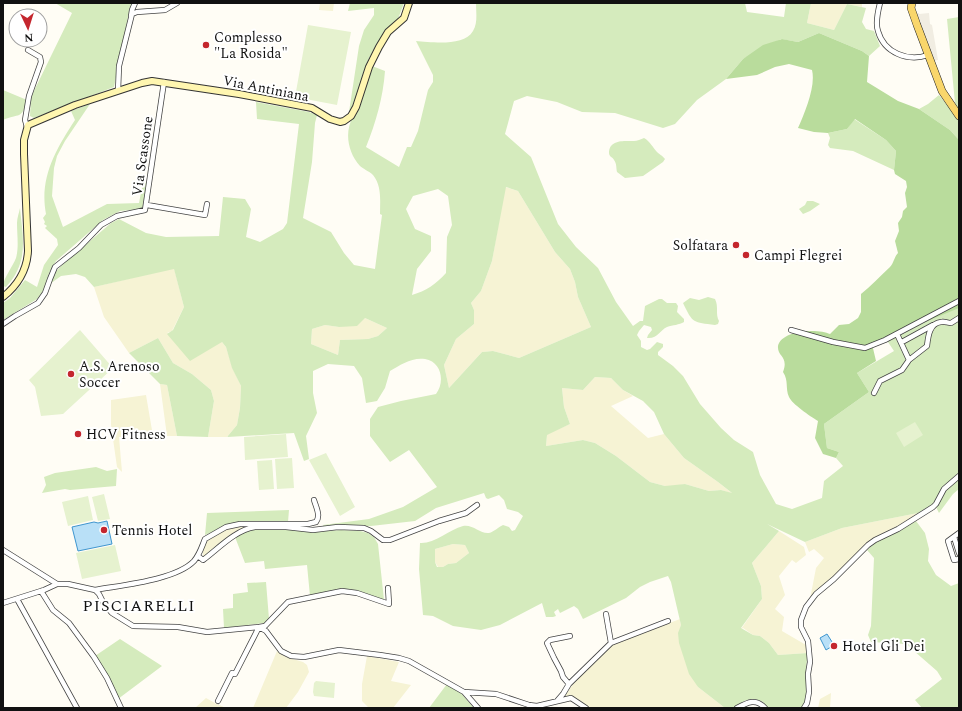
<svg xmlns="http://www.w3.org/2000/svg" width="962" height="711" viewBox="0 0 962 711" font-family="Spectral,serif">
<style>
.farmland{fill:#f6f3d4}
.green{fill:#d5ebbd;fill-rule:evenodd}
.forest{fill:#b9dc9c}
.pitch{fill:#e6f2cf}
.plaza{fill:#f1ede2}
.water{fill:#b9e0f7;stroke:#3f96cf}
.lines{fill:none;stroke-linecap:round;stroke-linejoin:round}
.street-casing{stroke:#444;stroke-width:6}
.secondary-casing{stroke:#333;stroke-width:8}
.primary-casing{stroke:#222;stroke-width:8}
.street{stroke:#fff;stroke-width:4.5}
.secondary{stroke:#fff6b0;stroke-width:6}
.primary{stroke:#f9d66b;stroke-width:7}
.poi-dot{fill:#c4262e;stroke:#fff;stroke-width:1.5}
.labels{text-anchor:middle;stroke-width:4;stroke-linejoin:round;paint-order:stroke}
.poi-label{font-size:14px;fill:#111;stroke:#fff;text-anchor:start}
.street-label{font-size:14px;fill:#111;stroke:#fff}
.quarter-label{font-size:16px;letter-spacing:1px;fill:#111;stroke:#fff}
</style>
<rect width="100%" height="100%" fill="#fffdf5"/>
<path class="farmland" d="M320,3h14l-1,8 -14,-1z
M811,3h51v4l-15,-3 -13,26 -27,-7z
M505,187l13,4 37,61 15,17 5,13 3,15 13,30 -72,31 -26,-7 -11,1 -33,36 -5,-23 12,-26 18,-15v-14l-3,-7 10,-12 11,-30z
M174,268l10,39 -12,24 -5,2 55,9 4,5 7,22 8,17 -1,22 -3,17 -10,12h-19l6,-36 -3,-11 -19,-16 -19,-11 -15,-25 -29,15 -25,-36 -10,-30z
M365,318l22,10 -9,8 -10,3 -28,1 -2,15 -27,-11 1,-15 13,-4 14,2z
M595,377l16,1 12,12 10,6 -22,10 37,32 16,-4 20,24 34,24 15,12 -12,-4 -12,1 -24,-7 -9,2h-11l-15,-4 -34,-26 -21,-13 -12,-3 -37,6 1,-12 23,-10 -6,-17 -2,-19 21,2z
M160,384l7,1 10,51h-10z
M146,395l7,41 -34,1 3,35 -5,-5 -6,-42v-25z
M918,513l-14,10 -32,16 -62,60 6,-31 8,-10 -10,-9 -5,3 -4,-10 37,-14z
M239,526h11l-47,31v-8l4,-10 22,-11z
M779,531l25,16 2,8 -10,8 -4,-3 -13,16 6,19 -10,14 9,8 -2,14 24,14 2,8 -30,2 -9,-12 -9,-7 -7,-1 -10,-7 -2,1 21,-30 -1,-13 -9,-23z
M453,544l12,1 4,8 -13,10 -8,1 -5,3h-5l-3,-5v-13z
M680,619l1,6 -2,8 19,54 27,21h-136l-16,-11 -8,-1 10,-15 36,-36z
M277,651l9,6 17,5 4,3 2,7 -11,20 -12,16h-33z
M367,656l32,6 -8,19 20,4 -18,23h-24l-7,-7v-17z
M831,693l-1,15h-12l2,-9z
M206,698l9,5 11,5h-31z"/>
<path class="green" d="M55,3h77l-2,4 -16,80 -80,31 -4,-2 1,-19 41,-84z
M350,3h54l-6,16 -13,13 -16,26 -16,47 -4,7 10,-66 5,-16 10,-15v-7l-26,3z
M476,3h269l2,9 37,5 2,-14h25l-4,20 27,7 13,-26 19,4 -4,14 4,7 8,2 6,15 -11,10 -7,-5 -43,-18 -21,9 -17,-3 -38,20 -17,20 -29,21 -22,24 -12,4 -48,-15 -33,-1 -25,-10 -30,-6 -13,5 -9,33 26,23 27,67 18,23 22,21 18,34 17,24 7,-5h3l2,-15 14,-7h3l5,4h9l2,3 -1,6 7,7v3c-5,3 -11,3 -17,5 -7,3 -9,12 -20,11l1,-3 4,-5 -1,-3 -7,-2 -5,6 -2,4 4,6v6l6,3 3,-1 7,-7 6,2v3l-5,5v3l15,11 10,10 17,28 21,24 13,12 19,12 7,23 16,29 16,5 30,-11 2,-17 19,-15 -7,-8 3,-6 -12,-4 -3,-24 45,-32 -12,-19 37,-22 -12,-18 77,-48v187l-16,16 -8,15 -17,10 -76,15 -37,14 -38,-18 12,7 -27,32 9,23 1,13 -21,29 12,7 7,1 9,7 9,12 30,-2c-1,7 -2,13 -2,20 0,13 4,23 -3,35h-36l-4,-6 -8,-3 -9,1 -12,8h-9l-27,-21 -9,-13 -10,-31 -1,-10 3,-8 -10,-43 -3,-6 -18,6 -10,5 -14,11 -43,21 -5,-10 -4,-3 -14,7 -2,-4 -4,3 2,4 -3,1h-7l-4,-14 -42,22 -19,5 -28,-4 -20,-10 -10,-1 -4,-46 1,-26c14,1 29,-13 43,-17 10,-2 17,8 26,7 5,-1 9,-6 14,-8l6,2 3,4 3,-1 8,-14 -5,-4 -11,-3 -3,-9 -5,-5 -11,4 -2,-1 -2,-5 -48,15 -21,13 -44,5 -47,2 -1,-3 46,-6 34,-12 34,-20 -28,-37 -19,12 -20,-26v-17l8,-12 23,-6 35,-7c9,-12 6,-32 -11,-35 -13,-2 -25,6 -35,12l-5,17 -8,13 -11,2 -4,-25 -8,-12 -26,-2 -15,7v22l4,20 -11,23 3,23 -5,2 -10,-28 -67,4 10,-12 3,-17 1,-22 -9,-18 -6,-21 -4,-5 -32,19 -23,-27 6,-4 11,-23 -10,-38 -80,18 -9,-10 -9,-3 -15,2 -11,8 3,-9 8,-9 50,-43 8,-4 27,14 20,4 53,-1 4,-39 22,2 6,10 -5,28 14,5 23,-13 4,-6 12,-99 -42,-5 -1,-17 53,10 8,3 -2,8 -3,39 -9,56 28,14 13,21 10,12 21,4 7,-54 -2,-1c0,-13 2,-28 -7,-39 -4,-4 -10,-6 -13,-9 -12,-13 -16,-34 -7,-49l19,-51 13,5c-2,27 -9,51 -19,76l33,20 8,-20h4l7,-16 10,-41 5,-8v-7l-17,-34c15,1 48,6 57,-10 5,-8 3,-19 3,-28zM506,187l12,4 37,61 15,17 5,13 3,15 13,30 -72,31 -26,-7 -11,1 -33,36 -5,-23 12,-26 18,-15v-14l-3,-7 10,-12 11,-30zM438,189l10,7 4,29 -5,12 -1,36c-10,11 -20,18 -34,22l5,-26 14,-18v-15l-16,-7 -9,-20 7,-13zM365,318l22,10 -9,8 -10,3 -28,1 -2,15 -27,-11 1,-15 13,-4 14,2 18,-1zM595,377l16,1 12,12 20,11 11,11 10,22 20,24 34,24 14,11 -11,-3 -12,1 -24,-7 -20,2 -15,-4 -34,-26 -21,-13 -12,-3 -37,6 1,-11 23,-11 -6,-17 -2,-19 21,2zM453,544l12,1 4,8 -13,10 -8,1 -5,3h-6l-2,-5v-13z
M959,17v92l-4,-6 -8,-84z
M3,90l24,10c-5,20 -8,13 -24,20z
M939,95l20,25v20l-9,-10 -31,-21 9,-5z
M90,104l-25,37 -8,15 -3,12 -2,28 11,31 44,-23 32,-1 4,-21 3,1 -3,24 -3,2 -20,2 -17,9 -47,41 -7,12 -6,18 -6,8 -34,21v-17l7,-5 15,-18 12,7 7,-22 14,-20 -1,-6 -12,-11 2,-2 -3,-2 1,-2 -2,-4 3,-4c-7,-36 10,-65 29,-94l-4,-9z
M854,119l32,21 10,11 -2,19 -41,-19 -23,-3 -2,-3 2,-7 -2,-5 19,-4z
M644,138c6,3 9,10 13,14 3,3 5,3 8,7l-2,3 -20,14 -18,2 -8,-6c-1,-4 0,-8 -3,-12 -1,-3 -5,-3 -5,-7 0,-14 16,-12 25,-12 3,0 7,-2 10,-3z
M807,201h6l7,3 -10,7 -7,3 -4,-5 6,-4z
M20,208c3,31 9,54 -14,79l-3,-1c0,-7 10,-20 13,-28 3,-11 1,-23 1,-35 0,-5 2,-10 3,-15z
M708,297l7,2c4,8 0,15 4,22l-1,3 -3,1c-22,-3 -22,-1 -32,-22l7,-5 9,2z
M158,338l15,25 19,11 19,16 3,11 -6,36 -31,-1 -10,-51 -7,-1 -31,-31z
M96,467l11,4 10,-2 -1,17 -46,4 -5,-1 -23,4 4,-8 -2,-8 11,-4z
M959,479v10l-6,5 -14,19 -3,-6 10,-18z
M289,510l-1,12 -60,3 -23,10 2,-22z
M916,521l9,12 4,16 -1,12 8,14 15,11 8,-3v125h-37l-7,-8 27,-21 -5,-8 -31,-27 -35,-2 -3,-7 3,-9 3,-68 -7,-8 7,-7z
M255,529h33l26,3 27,-2 19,1 8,2 6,4 4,7 6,56 -29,-10 -14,-1 -31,7 -3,-31 -42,4 -1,-8 -19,2 -10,-26 13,-7z
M266,582l3,37 -5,4 -40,5 -1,-19 10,-1v-14l15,-2 -1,-9z
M120,639l42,27 -44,33 -23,-43z
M447,684l12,7 15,17h-45z"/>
<path class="forest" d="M819,33l43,18 7,5 -2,26 31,19 21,8 31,21 9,10v168l-87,36 4,17 -19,12 12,19 -45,32 3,24 12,4 -3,6 -13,-4 -8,-16 3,-17c-8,-5 -26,-17 -29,-24 -4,-9 0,-16 -6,-25 6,-16 -6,-15 -5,-26 3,-16 40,-18 52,-12l9,-9 10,-1 9,-6 3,-6v-18c10,-8 19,-18 29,-27 4,-4 4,-10 8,-14l-3,-12 4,-10 -1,-8 4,-6 1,-6 4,-4 -2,-14 2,-6 -1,-6 -11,-7 -1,-4 2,-19 -10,-11 -31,-21 -8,10 -19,4 -14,-1 -16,-4c7,-16 18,-42 14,-58l-23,-6 -14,3 -18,8 -31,4 17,-20 20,-14 19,-6 16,3z"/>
<path class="pitch" d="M308,25l43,7 -14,73 -42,-8z
M80,330l33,38 -50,46 -22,2 -6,-29 -6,-7z
M915,422l8,13 -19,12 -8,-14z
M286,434l2,23 -43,3 -1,-23z
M326,453l29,54 -15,9 -31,-56z
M292,458l2,30 -17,1 -2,-30z
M272,460l2,29 -15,1 -2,-29z
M104,494l6,25 -12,2 -6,-24z
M88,496l5,24 -25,6 -6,-24z
M115,545l6,26 -39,8 -6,-26z
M316,681l19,2 -1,15 -20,-2 -1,-4 1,-9z"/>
<path class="plaza" d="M916,13h3v1l10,-1 1,11 2,1 6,35 -5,1z"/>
<path class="water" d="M107,521l5,23 -34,7 -6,-24 22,-5 4,1z
M827,634l7,11 -8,5 -6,-12z"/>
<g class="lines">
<g class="street-casing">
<path id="street" d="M880,3c-2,8 -5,20 -2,28 6,22 30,31 50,24
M131,16l1,-6 3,-7
M118,91l1,-25 13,-52 5,-2 28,-2 12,-7
M27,127l-2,-7 4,-24 12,-34 -1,-5 -12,-7
M147,205l58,10 2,-11
M3,324l12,-8 23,-13 7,-10 5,-14 5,-12 24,-19 22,-23 16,-9 28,-6 19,-128
M791,330l42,12 32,6 20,-8 74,-39
M897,334l12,26
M902,342l31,-17
M874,393l6,-12 22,-11 7,-10 18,-14c1,-8 2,-23 14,-24 3,-1 7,1 10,1l8,-5
M959,533l-11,8 6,19 5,-1
M954,537l5,16
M3,550l54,34
M198,556l5,4c15,-11 32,-30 52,-33h31l27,3 25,-3 26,1 7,3 12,9h7l49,-19 27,-8 11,-8
M95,590c27,-5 81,-10 99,-29 6,-7 8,-15 11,-22l21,-12 14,-3h68l8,-2c5,-6 0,-15 -2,-22
M41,591l12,19 16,13 25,34 13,21 14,30
M17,599l60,109
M3,603l41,-13 13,-6h11l27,6 4,4 5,10 8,9 21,13 45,1 29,5 52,-5 7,4 15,20 10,5 13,1 35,-7 41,5 19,3 10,3 55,31 32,2 33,11 8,1 34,-8 15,10
M606,614l5,29
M569,684l-6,-7 -2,-6 -7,-13 -7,-15 3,-3 20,-4
M464,692l14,16
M218,701l14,-28 3,1 24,-47 6,-1 23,-24 54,-11 15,2 32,11 -1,-16
M557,701l6,-7 6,-10 42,-41 57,-22
M737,708c11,-6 19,-10 28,0
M804,708l3,-5 2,-11 -1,-18 2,-12 -2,-21 -7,-14v-7l5,-13 10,-13 18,-15 34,-34 7,-5 23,-11 35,-22 3,-3 8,-15 15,-13"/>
</g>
<g class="secondary-casing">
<path id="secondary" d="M3,297c15,-12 24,-27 25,-46l-4,-97v-14l4,-15 47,-20 67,-22 10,-2 87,13 73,14 18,11 10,3 4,-1 7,-5 5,-9 13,-40 10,-20 9,-15 16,-14 5,-15"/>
</g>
<g class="primary-casing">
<path id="primary" d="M912,3l-1,5 6,17 25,66 17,25"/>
</g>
<use href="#street" class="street"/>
<use href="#secondary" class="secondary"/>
<use href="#primary" class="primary"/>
</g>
<g class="poi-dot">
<circle cx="206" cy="45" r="4"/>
<circle cx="736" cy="245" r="4"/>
<circle cx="746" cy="255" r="4"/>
<circle cx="71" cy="374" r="4"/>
<circle cx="78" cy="434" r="4"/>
<circle cx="104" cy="530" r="4"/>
<circle cx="834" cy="646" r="4"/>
</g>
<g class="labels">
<g class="poi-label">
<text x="214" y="42">Complesso<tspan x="214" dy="16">"La Rosida"</tspan></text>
<text x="728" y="250" text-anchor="end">Solfatara</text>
<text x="754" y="260">Campi Flegrei</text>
<text x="79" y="371">A.S. Arenoso<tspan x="79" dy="16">Soccer</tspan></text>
<text x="86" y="439">HCV Fitness</text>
<text x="112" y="535">Tennis Hotel</text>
<text x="842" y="651">Hotel Gli Dei</text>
</g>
<g class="street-label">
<text transform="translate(266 88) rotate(11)" y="5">Via Antiniana</text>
<text transform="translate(142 156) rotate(-82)" y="5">Via Scassone</text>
</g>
<g class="quarter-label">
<text x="139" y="611">PISCIARELLI</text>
</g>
</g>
<rect width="962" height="711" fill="none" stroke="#111111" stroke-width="8"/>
<g transform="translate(28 28) rotate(176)"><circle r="19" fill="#ffffff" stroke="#a0a0a0"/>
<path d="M0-3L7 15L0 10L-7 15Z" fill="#c4262e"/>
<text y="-6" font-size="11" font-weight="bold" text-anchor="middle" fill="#111111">N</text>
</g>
</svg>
